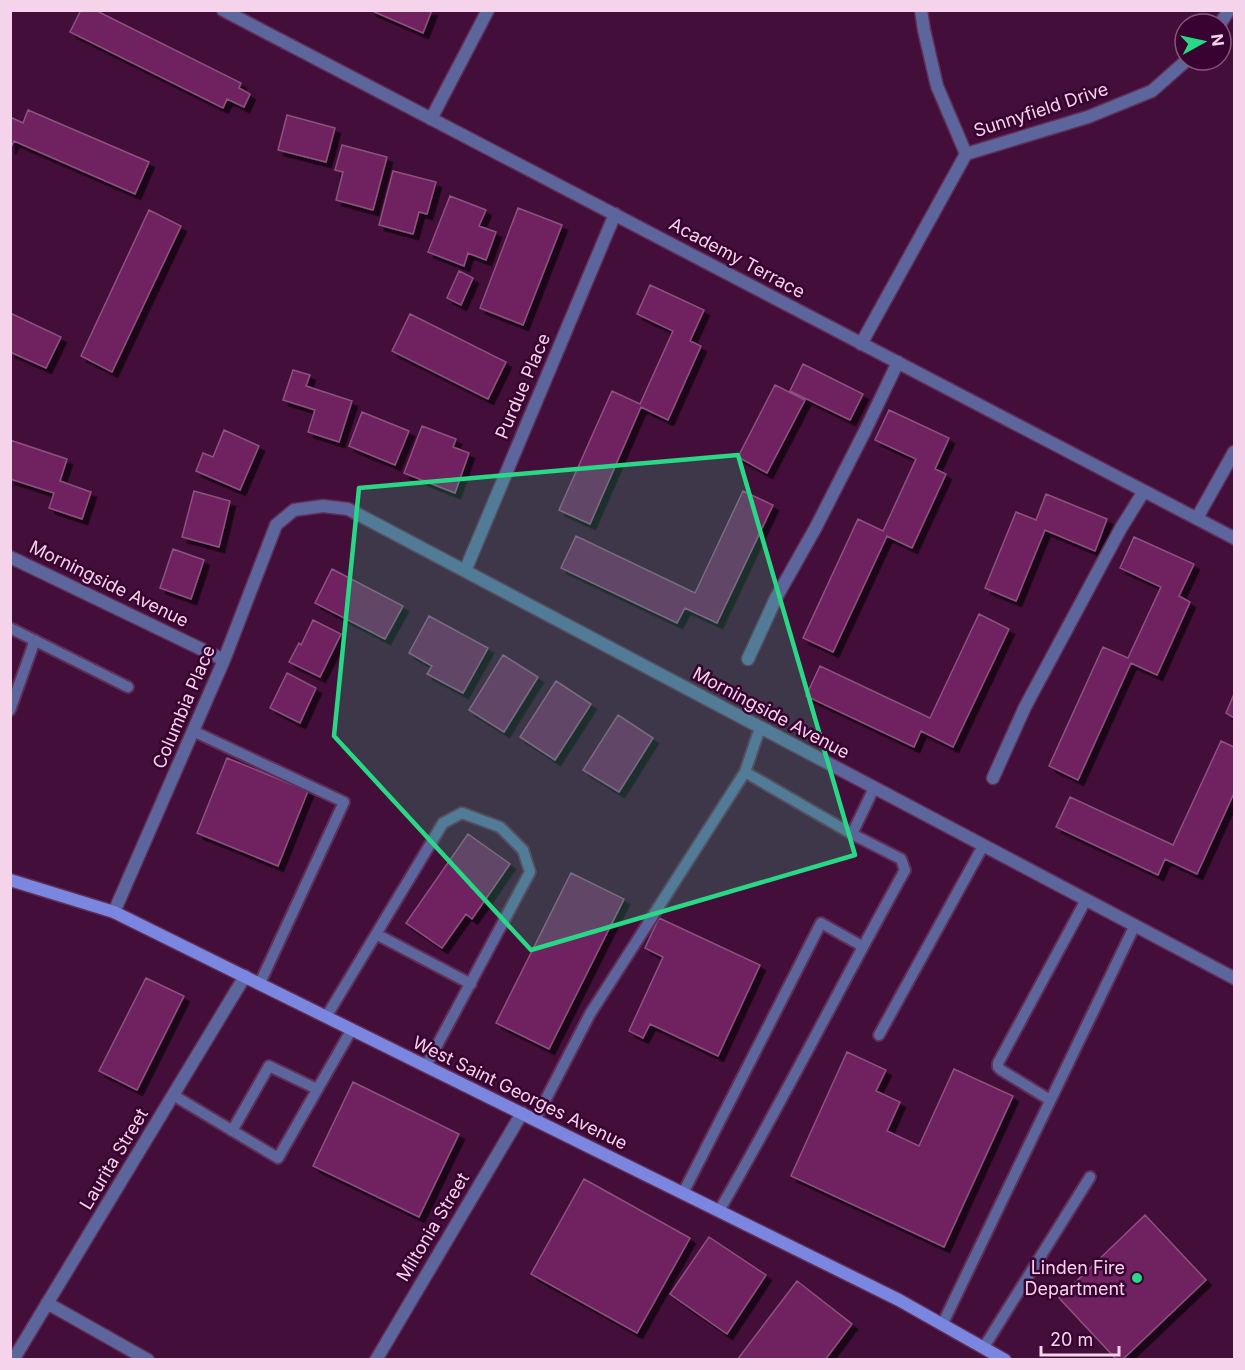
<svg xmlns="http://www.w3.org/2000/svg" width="1245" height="1370" viewBox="0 0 1245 1370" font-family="Inter,sans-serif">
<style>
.building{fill:#702161;stroke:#8d527f;stroke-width:1.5;filter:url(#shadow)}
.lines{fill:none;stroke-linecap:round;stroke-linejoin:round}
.service-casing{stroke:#602e56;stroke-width:14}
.minor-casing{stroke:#602e56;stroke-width:15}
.secondary-casing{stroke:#602e56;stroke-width:15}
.service{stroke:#5c659c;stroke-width:10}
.minor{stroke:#5c659c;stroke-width:12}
.secondary{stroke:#7a86df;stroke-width:12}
.marked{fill:#28d885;fill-opacity:0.2;stroke:#28d885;stroke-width:4.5;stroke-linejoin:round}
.poi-dot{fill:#28d885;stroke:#380330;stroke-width:2}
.labels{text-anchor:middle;stroke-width:5;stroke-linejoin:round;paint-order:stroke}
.street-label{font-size:18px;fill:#f5d3eb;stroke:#380330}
.poi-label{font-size:18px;fill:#f5d3eb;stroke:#380330;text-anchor:end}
</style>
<defs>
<filter id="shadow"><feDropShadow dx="5.5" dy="5.5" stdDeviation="0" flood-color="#0009"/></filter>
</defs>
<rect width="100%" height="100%" fill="#440e3a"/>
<path class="building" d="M81,10h14l146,73 -2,5 11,6 -6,13 -17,-8 -4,9 -153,-76z
M370,10h62l-9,23z
M28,110l121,52 -14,32 -121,-53 -4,8v-32l13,6z
M287,115l48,13 -9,34 -48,-12z
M342,145l45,12 -14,53 -37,-10 7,-28 -8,-2z
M393,171l43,11 -9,32 -8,-2 -6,22 -34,-9z
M450,196l36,14 -7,16 17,6 -10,28 -18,-7 -4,13 -36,-14z
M518,208l44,17 -39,100 -43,-17z
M149,210l32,16 -69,146 -31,-16z
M459,271l14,7 -12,27 -14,-7z
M650,285l54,25 -14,31 11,5 -33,74 -27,-13 -51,117 -31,-14 53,-119 28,13 33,-73 -36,-17z
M10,313l51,24 -15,31 -36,-16z
M410,314l96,48 -18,37 -96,-48z
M803,364l60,30 -13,26 -60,-29z
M293,370l17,5 -4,11 46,15 -13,41 -31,-10 7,-22 -32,-10z
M775,385l30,15 -38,73 -29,-16z
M889,410l60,28 -14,31 11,5 -34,74 -25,-12 -54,116 -30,-14 55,-119 25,12 33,-72 -41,-19z
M362,412l47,19 -14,34 -46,-19z
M422,426l34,13 -3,8 16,6 -14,40 -51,-20z
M224,430l35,16 -19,44 -44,-19 7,-18 10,4z
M10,440l57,19 -7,22 31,11 -9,27 -33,-11 5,-15 -44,-14z
M194,491l36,10 -11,46 -37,-10z
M743,491l30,14 -56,118 -32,-15 -8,15 -116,-55 15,-32 119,57z
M1046,494l61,25 -12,32 -50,-21 -29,71 -31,-13 31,-76 20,8z
M1134,537l60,27 -15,32 11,6 -33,73 -26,-12 -53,117 -29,-14 54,-119 25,11 33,-71 -41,-19z
M173,549l31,11 -13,39 -31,-11z
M332,569l71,37 -18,33 -70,-36z
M979,614l30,15 -56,118 -32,-16 -7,16 -108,-51 14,-30 110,52z
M429,616l59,32 -25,45 -36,-19 5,-8 -23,-13z
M313,620l28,14 -21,43 -31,-15 10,-19 2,2z
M503,655l35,22 -34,55 -35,-22z
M287,673l29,15 -16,35 -30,-15z
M556,681l35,23 -36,56 -35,-23z
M1234,694v24l-8,-5z
M618,715l35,23 -34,54 -36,-22z
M1221,741l13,6v46l-37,81 -32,-15 -7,16 -102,-48 14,-30 103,48z
M227,758l81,33 -30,75 -81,-33z
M468,834l42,30 -38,55 -6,-5 -24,34 -36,-25z
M571,873l53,26 -75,150 -53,-26z
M659,918l101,47 -42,91 -68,-32 -7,14 -14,-7 34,-74 -18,-9z
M146,978l38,18 -47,94 -38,-19z
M847,1052l39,18 -10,21 24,11 -13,29 32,15 35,-77 59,27 -69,151 -153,-71z
M353,1082l106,52 -40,83 -106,-51z
M584,1179l106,59 -53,95 -106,-59z
M1145,1215l61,65 -84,80h-5l-58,-62z
M709,1237l57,38 -39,59 -57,-40z
M797,1281l55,43 -27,36h-88z"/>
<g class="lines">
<g class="service-casing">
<path id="service" d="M10,628l118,59
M10,710l25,-70
M193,731l151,71 -84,181
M745,772l107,62
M376,934l95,50
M326,1017l117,-194 19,-10 38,14 23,23 7,22 -104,194
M879,1035l104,-189
M173,1095l105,63 74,-129
M1050,1100l-49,-30 -3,-3v-4l88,-163
M535,1120l55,-106 155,-242 15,-44
M232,1131l37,-65 48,23
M683,1193l138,-270 41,23
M719,1211c65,-112 123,-228 186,-341l-4,-11 -49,-25 22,-46
M942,1325l193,-400
M984,1347l106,-170"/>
</g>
<g class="minor-casing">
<path id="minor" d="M223,10l1011,528
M921,10l3,20 13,56 29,68
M1220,24l9,-14
M431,119l57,-109
M861,344l105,-190 122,-37 64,-26 35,-31
M1197,518l37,-66
M10,557l214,103
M465,571l150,-357
M748,659l28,-61 40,-71 49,-96 33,-69
M993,778l32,-71 96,-179 23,-37
M114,912l110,-252 52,-135 18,-15 29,-4 25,3 886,469
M47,1303l101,57
M13,1360l232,-384
M376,1360l146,-247"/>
</g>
<g class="secondary-casing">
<path id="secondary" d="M10,880l104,32 785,388 106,60"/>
</g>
<use href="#service" class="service"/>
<use href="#minor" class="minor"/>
<use href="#secondary" class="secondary"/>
</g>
<path class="marked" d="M738,455l117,400 -324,95 -197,-214 25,-248z"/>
<circle class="poi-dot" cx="1137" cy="1278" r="6"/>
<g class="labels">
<g class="street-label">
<text transform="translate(1041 110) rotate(-18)" y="6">Sunnyfield Drive</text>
<text transform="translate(737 258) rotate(28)" y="6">Academy Terrace</text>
<text transform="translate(523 386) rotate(-67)" y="6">Purdue Place</text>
<text transform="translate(109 584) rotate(26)" y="6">Morningside Avenue</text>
<text transform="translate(184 707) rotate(-67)" y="6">Columbia Place</text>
<text transform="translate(771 713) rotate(28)" y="6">Morningside Avenue</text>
<text transform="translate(520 1093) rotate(26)" y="6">West Saint Georges Avenue</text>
<text transform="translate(114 1159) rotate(-59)" y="6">Laurita Street</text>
<text transform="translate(433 1227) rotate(-59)" y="6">Miltonia Street</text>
</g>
<g class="poi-label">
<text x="1125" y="1274">Linden Fire<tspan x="1125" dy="21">Department</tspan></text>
</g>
</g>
<rect width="1245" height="1370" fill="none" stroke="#f5d3eb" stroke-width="24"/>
<g transform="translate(1203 42) rotate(82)"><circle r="28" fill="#380330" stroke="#84567b" stroke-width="1.5"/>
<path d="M0-4.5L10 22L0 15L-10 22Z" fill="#28d885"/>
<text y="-9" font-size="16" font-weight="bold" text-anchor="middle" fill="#f5d3eb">N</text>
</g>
<path d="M1041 1346v9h78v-9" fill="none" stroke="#f5d3eb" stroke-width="3"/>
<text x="1050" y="1346" font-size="18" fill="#f5d3eb" stroke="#380330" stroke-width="4.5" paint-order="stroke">20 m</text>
</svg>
